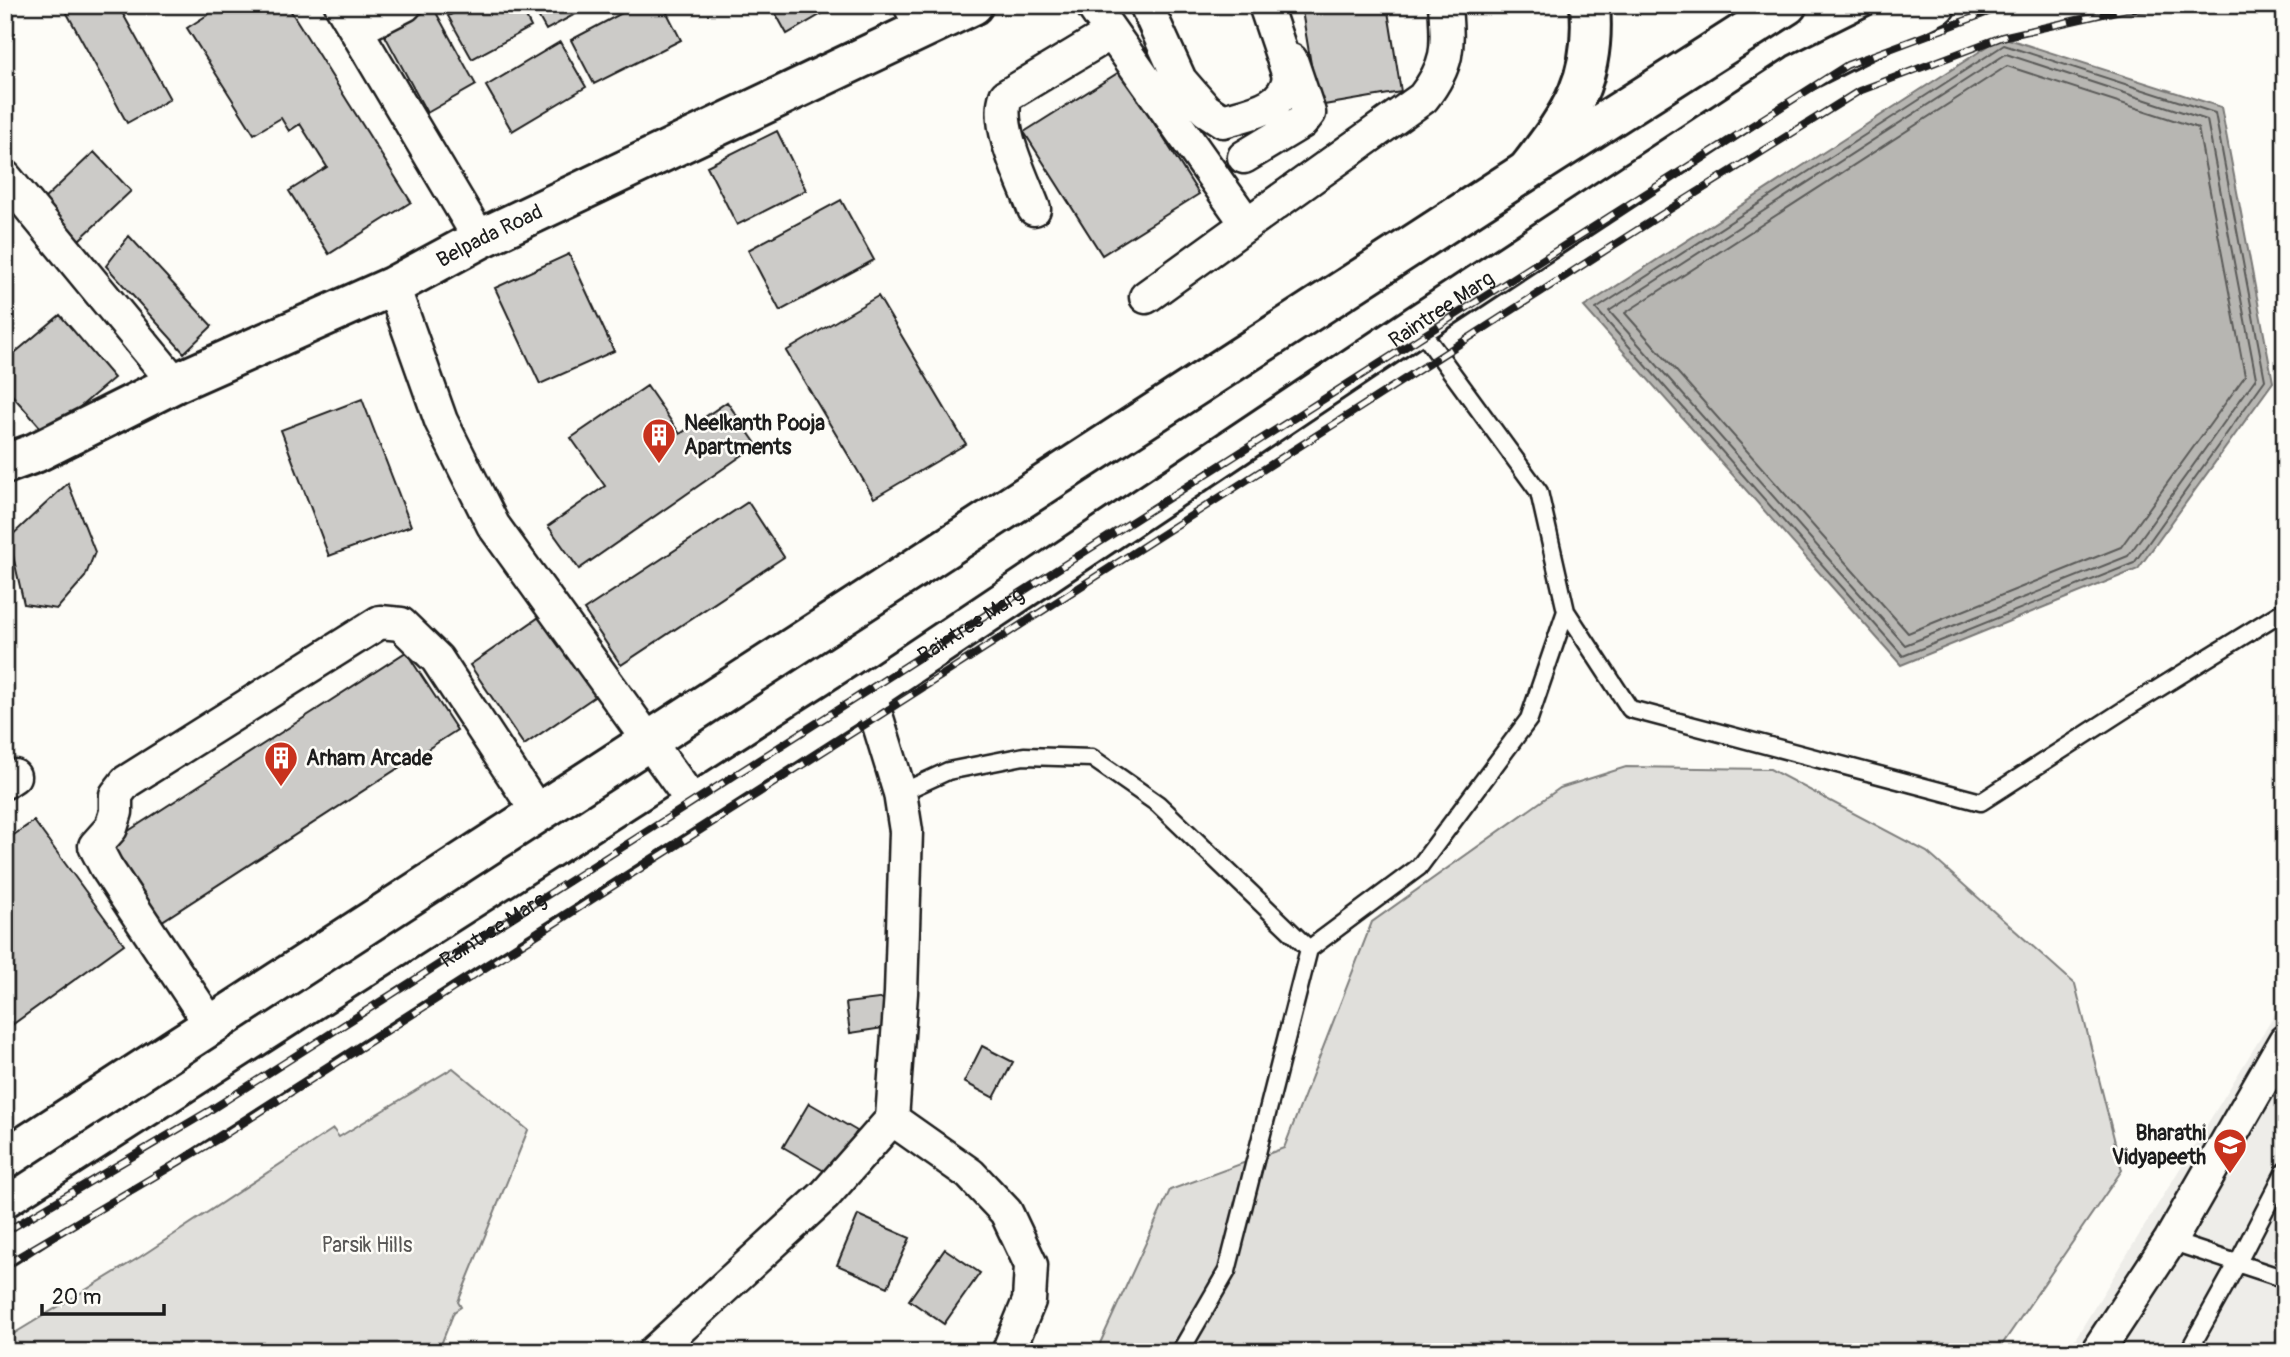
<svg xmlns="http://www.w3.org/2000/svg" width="2290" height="1357" viewBox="0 0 2290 1357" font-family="Pangolin,sans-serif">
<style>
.built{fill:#eeede9}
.green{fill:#e0dfdb;stroke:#7e7e7c;stroke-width:2}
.water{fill:#b7b6b2;stroke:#797876;stroke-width:2}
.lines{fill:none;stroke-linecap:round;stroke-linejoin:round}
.shore{stroke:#5a5a58;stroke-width:2}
.building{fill:#cccbc8;stroke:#1c1c1c;stroke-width:2}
.lane-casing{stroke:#1c1c1c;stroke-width:21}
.street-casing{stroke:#1c1c1c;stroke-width:37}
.secondary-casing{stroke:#1c1c1c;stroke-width:44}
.primary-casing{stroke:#1c1c1c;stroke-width:44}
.lane{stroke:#fdfcf7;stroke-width:16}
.street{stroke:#fdfcf7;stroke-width:32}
.secondary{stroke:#fdfcf7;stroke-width:38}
.primary{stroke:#fdfcf7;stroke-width:38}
.rail-casing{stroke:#1c1c1c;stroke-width:8}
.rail{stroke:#fdfcf7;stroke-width:5;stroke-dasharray:16;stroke-linecap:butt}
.labels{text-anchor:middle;stroke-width:5;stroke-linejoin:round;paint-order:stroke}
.street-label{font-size:21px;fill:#1c1c1c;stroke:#fdfcf7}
.poi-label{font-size:21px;font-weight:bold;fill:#1c1c1c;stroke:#fdfcf7;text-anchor:start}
.park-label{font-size:21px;fill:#575655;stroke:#fdfcf7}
</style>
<rect width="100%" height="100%" fill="#fdfcf7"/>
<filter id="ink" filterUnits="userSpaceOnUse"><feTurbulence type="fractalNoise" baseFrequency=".0143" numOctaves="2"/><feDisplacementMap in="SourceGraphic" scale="14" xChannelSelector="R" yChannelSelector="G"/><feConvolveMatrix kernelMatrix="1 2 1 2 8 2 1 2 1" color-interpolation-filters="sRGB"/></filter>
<g filter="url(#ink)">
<path class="built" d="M2285,998v354h-218z"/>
<path class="green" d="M1626,767l144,2 157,83 148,132 47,186 -125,182h-901l74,-162 114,-42 88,-226 188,-134z
M453,1068l75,62 -70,172 3,5 -7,5 -16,40h-433v-13l135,-82 193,-128 6,8z"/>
<path class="water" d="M2002,37l219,70 52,275 -135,187 -237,96 -317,-358z"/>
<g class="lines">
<path class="shore" d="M2004,45l211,68 50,267 -131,183 -231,93 -307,-347z
M2006,54l201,66 49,258 -128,178 -223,89 -296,-334z
M2007,66l191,62 47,248 -124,171 -213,86 -283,-320z"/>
</g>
<path class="building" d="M118,5l52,94 -43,24 -64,-117z
M223,5h64l124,197 -82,52 -40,-63 38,-24 -27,-43 -11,7 -8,-13 -27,16 -67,-106z
M468,5h52l11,22 -59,32 -24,-43z
M532,5h60l-46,25z
M637,5h26l18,35 -87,44 -23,-44z
M771,5h66l-50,29z
M1301,5h86l14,87 -83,14z
M433,7l43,78 -49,28 -43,-79z
M560,42l26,45 -74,44 -26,-45z
M1121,71l78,123 -97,61 -78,-123z
M777,131l29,59 -69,35 -30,-59z
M94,152l37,39 -52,49 -37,-39z
M841,200l33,60 -94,51 -32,-61z
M129,236l83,90 -28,27 -78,-87z
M569,254l45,97 -74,33 -45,-96z
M878,296l88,148 -92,54 -88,-147z
M60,315l54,63 -67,57 -42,-48v-26z
M647,386l33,48 47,-32 30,43 -178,124 -31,-43 57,-40 -34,-48z
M362,399l49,127 -82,30 -48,-126z
M68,483l27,69 -10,25 -28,32 -33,-5 -15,-66z
M748,502l36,55 -163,108 -37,-55z
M545,613l55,80 -76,52 -54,-80z
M406,652l51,78 -301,195 -51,-79z
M34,821l90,123 -119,86v-189z
M886,998l4,29 -40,6 -4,-30z
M982,1046l31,16 -19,36 -30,-16z
M809,1103l48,28 -26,44 -48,-28z
M858,1215l52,23 -22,49 -51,-22z
M945,1249l35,24 -36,51 -35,-24z"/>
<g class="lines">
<g class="lane-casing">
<path id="lane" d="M1566,611l64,98 351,93 149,-96 155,-96
M900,793l48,-22 76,-15 68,2 66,46 151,145 -82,322 -47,81
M1309,949l110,-82 110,-148 37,-108 -27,-119 -122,-167
M2170,1241l115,38
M2188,1352l49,-88 48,-93"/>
</g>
<g class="street-casing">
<path id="street" d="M341,5l139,234
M910,5l12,24
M1092,5l155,219 176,-126c27,-35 25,-51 22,-93
M1146,5l34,75 26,30 17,11c26,-8 63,-12 66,-45l-24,-71
M356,30l49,-25
M1244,157l58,-35 7,-9 -18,-53
M5,177l170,206
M1034,209c-11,-30 -39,-83 -28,-113l105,-63
M393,286l48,135 52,104 201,279
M1146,297l101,-73
M5,782l9,-6
M211,1025l-105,-158 -11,-21 16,-18 5,-16v-17l10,-13 254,-160 21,2 36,35 101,154
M892,1119l78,55 36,38 25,53 -2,36 -21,51
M654,1352l171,-157 67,-76 9,-126 5,-162 -6,-38 -31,-101
M2097,1352l73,-111 115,-200"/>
</g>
<g class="secondary-casing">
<g id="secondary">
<path d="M1529,168c43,-55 67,-90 61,-163"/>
<path id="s1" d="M5,464l30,-11 140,-70 218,-97 87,-47 493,-234"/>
</g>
</g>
<g class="primary-casing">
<g id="primary">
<path d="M5,1159l1520,-987 262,-167"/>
<path id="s2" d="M5,1246l864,-554 548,-367 381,-251 138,-69"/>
</g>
</g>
<use href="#lane" class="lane"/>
<use href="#street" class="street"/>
<use href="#secondary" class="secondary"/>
<use href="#primary" class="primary"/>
<g class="rail-casing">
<g id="rail">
<path id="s3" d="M5,1232l204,-121 1638,-1046 160,-60"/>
<path d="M5,1265l216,-128 1435,-919 203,-127 143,-54 123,-28 121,-4"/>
</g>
</g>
<use href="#rail" class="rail"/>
</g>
</g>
<defs>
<g id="building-pin" transform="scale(1.75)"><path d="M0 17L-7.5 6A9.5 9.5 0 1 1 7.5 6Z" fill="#c8321e" stroke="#fdfcf7"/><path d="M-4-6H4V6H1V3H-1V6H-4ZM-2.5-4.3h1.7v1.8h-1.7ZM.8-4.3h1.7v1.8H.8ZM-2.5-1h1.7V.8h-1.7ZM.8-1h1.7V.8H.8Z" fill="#fff"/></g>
<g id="university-pin" transform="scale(1.75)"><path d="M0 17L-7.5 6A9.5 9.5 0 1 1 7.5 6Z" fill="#c8321e" stroke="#fdfcf7"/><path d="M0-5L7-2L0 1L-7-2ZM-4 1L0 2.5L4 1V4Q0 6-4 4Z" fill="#fff"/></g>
</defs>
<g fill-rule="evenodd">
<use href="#building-pin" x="659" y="435"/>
<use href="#building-pin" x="281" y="758"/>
<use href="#university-pin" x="2230" y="1145"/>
</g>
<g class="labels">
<g class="street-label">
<text dy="7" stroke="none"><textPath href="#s1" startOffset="536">Belpada Road</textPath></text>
<text dy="7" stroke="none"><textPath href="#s2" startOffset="1715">Raintree Marg</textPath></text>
<text dy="7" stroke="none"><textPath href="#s3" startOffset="1141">Raintree Marg</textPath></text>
<text dy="7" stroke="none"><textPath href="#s3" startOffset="574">Raintree Marg</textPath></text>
</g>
<g class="poi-label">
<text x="684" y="430">Neelkanth Pooja<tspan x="684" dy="24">Apartments</tspan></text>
<text x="306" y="765">Arham Arcade</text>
<text x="2206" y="1140" text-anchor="end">Bharathi<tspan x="2206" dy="24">Vidyapeeth</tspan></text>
</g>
<g class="park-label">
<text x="367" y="1252">Parsik Hills</text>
</g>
</g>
<rect width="2290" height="1357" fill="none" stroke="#fdfcf7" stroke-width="28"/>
<rect x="14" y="14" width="2262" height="1329" fill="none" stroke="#1c1c1c" stroke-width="2.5" filter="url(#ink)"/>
<path d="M42 1304v10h122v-10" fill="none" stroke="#1c1c1c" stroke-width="3.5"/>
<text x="52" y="1304" font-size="21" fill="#1c1c1c" stroke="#fdfcf7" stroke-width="5" paint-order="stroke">20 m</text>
</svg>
